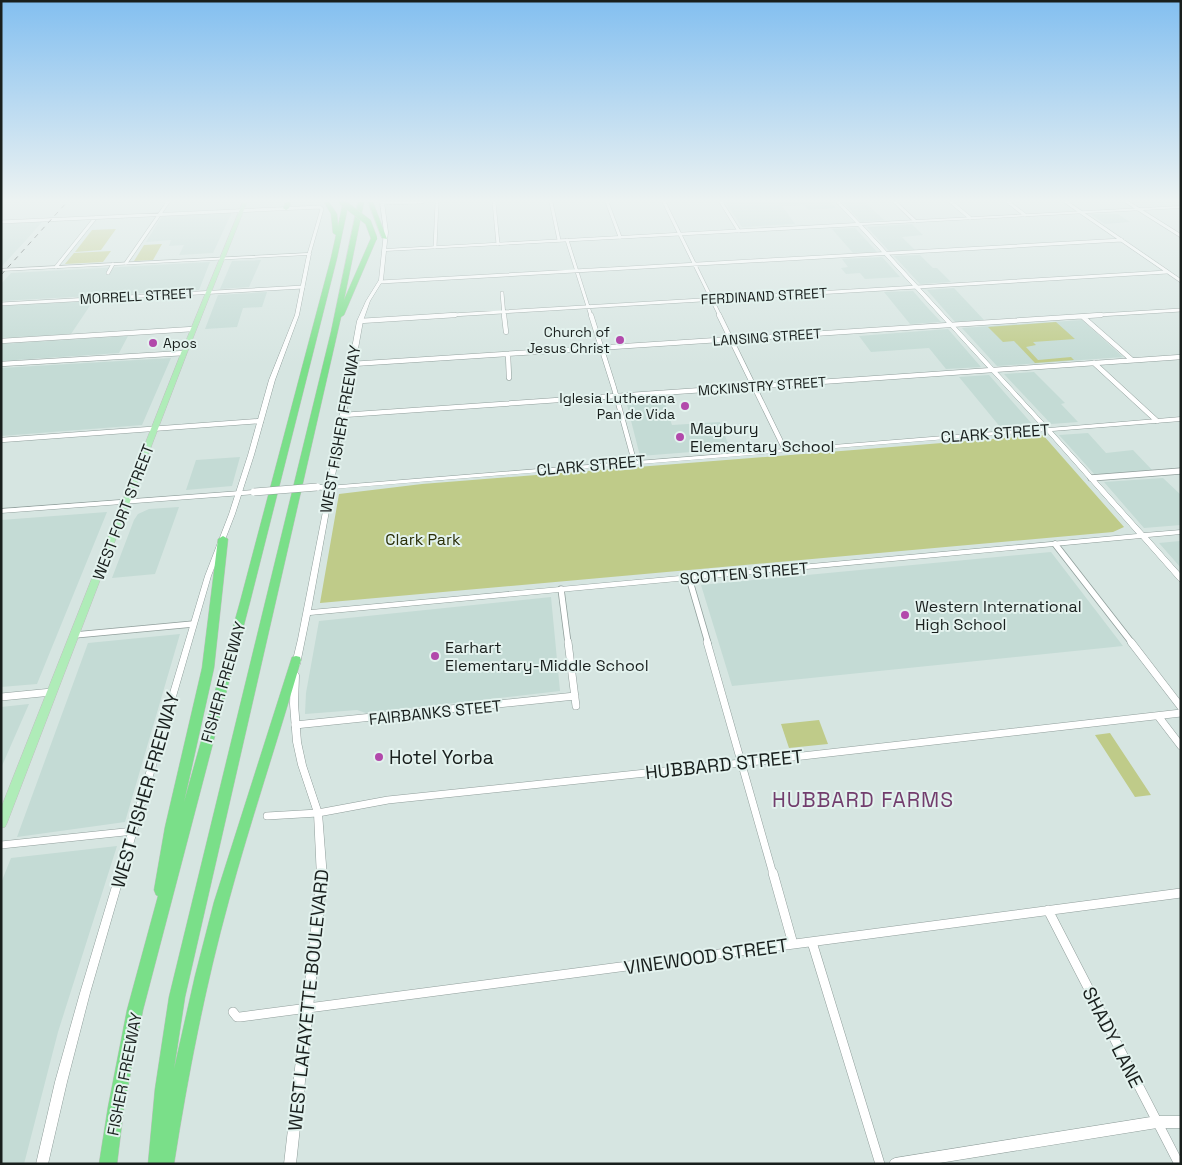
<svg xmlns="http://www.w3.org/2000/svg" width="1182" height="1165" viewBox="0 0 1182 1165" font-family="'Space Grotesk',sans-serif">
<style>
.built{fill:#c4dbd5}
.green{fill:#bfcb89}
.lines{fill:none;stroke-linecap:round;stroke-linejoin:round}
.minor-far4-casing{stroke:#909e9b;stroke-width:4}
.minor-far3-casing{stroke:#909e9b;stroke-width:5.5}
.minor-far2-casing{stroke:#909e9b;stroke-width:7}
.minor-far1-casing{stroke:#909e9b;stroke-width:8}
.minor-casing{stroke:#909e9b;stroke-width:10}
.tertiary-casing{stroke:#909e9b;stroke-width:1}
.secondary-casing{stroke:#909e9b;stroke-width:1}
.primary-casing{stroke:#bfc0c0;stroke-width:1}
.motorway-casing{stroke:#bfc0c0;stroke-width:1}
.minor-far4{stroke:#fff;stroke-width:3}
.minor-far3{stroke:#fff;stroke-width:4.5}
.minor-far2{stroke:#fff;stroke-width:5.5}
.minor-far1{stroke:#fff;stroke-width:7}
.minor{stroke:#fff;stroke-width:9}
.tertiary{fill:#fff;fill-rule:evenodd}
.secondary{fill:#fff;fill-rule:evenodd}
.primary{fill:#afecb8;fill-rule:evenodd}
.motorway{fill:#7adf89;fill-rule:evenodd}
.rail{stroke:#343b39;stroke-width:1;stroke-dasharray:5 5;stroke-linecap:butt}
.secondary-bridge-casing{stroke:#909e9b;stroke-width:8;stroke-linecap:butt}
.motorway-bridge-casing{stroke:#bfc0c0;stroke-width:7;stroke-linecap:butt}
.secondary-bridge{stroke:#fff;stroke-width:7}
.motorway-bridge{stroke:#7adf89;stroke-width:6}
.poi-dot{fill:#b249ab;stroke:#e3f2ee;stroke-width:2}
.labels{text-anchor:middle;stroke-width:4;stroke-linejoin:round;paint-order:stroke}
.far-street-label{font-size:14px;fill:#191f1d;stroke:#e3f2ee}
.far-poi-label{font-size:14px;fill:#191f1d;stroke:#e3f2ee;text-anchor:end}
.poi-label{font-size:16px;fill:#191f1d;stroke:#e3f2ee;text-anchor:start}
.street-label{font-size:16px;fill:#191f1d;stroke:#e3f2ee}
.park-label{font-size:16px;fill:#2a2f08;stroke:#e3f2ee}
.near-poi-label{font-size:19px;fill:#191f1d;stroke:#e3f2ee;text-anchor:start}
.near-street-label{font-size:19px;fill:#191f1d;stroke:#e3f2ee}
.near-neighbourhood-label{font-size:21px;letter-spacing:1px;fill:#723d6d;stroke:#e3f2ee}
</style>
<rect width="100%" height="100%" fill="#d6e5e1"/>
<path class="built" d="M725,202h106l5,6 -27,2 -5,-5 -22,1 13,18 -53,3z
M843,202h22l19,18 -23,2z
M232,212l-19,41 -34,2 5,-10 -15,1 2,-6 -25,2 16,-26z
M1090,214h28l12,8 -25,2z
M42,222l-15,17 -26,28v-43z
M912,224l11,11 -21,2 13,13 -25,2 -23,-25z
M855,228l22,24 -24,1 -21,-24z
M920,255l13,13h4l14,14 -31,2 -26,-28z
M882,257l18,20 -35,2 -5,-6 -14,1 -5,-6 7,-1 -6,-8z
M261,260l-12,27 -29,2 12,-28z
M210,262l-11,28 -198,11v-17l10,-11z
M954,288l30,32 -29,2 -28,-32z
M913,291l13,15 15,16 -31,2 -26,-32z
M267,292l-5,15 -19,1 -6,19 -32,2 13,-34z
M93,301l-22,33 -70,4v-32z
M1082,320l41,37 -126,9 -35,-38z
M948,329l33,38 -35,2 -17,-21 -58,4 -12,-16z
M128,336l-9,17 -118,8v-17z
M171,358l-29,67 -141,11v-68z
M1034,372l31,31 -4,1 17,18 -27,2 -47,-50z
M989,375l44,50 -32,3 -42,-51z
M663,398l9,27 48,-3 10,27 -90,7 -14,-55z
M1088,433l18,20 27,-3 20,21 -57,5 -37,-41z
M240,457l-8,29 -46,4 10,-30z
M1163,478l18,17v30l-37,3 -40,-46z
M179,507l-24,67 -43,4 22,-58 4,-6 11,-5z
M107,512l-70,172 -36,3v-167z
M1180,541l1,1v26l-22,-25z
M1051,552l72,94 -391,40 -31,-101z
M551,597l9,94 -194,22 -9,-3 -52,4 1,-21 13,-72z
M180,634l-55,188 -108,15 71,-194z
M29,704l-28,64v-61z
M117,846l-59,186 -34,132h-23v-281l10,-25z"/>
<path class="green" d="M116,229l-15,21 -26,2 17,-22z
M162,244l-9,16 -19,1 10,-16z
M111,251l-8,11 -38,2 9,-11z
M1056,322l19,17 -42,3 3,3 -10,2 12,13 33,-3 3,3 -39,3 -21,-22 -11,1 -15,-15z
M1043,435l81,92 -11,5 -793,71 19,-109 83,-10z
M819,720l9,24 -39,4 -8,-24z
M1110,733l41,62 -16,2 -40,-62z"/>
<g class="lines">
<g class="minor-far4-casing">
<path id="minor-far4" d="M494,202l4,42
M551,202l8,38
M607,202l13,35
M664,202l56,114
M721,202l18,29
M895,202l20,19
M951,202l19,16
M1008,202l17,13
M1066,202l115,79
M1127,202l54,34
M382,203l40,-1
M1,222l319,-15 2,2 -13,45
M567,240l24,76
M435,247l2,-45
M126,263l42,-61
M56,267l40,-50
M108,273l5,-9
M380,282l742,-42
M502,293l2,23
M1,304l302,-17
M435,316l732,-44
M1082,316l99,-6"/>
</g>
<g class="minor-far3-casing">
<path id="minor-far3" d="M504,315l2,17
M591,315l23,73 20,73
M719,315l66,135
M1083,317l49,43
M360,321l95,-6
M1,341l192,-12
M508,354l1,24
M1094,363l63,58
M1,364l183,-11
M352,364l749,-49
M343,415l838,-58
M1,440l260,-19"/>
</g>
<g class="minor-far2-casing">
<path id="minor-far2" d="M633,460l1,2
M1091,478l90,-7
M1055,544l77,99
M689,578l19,65
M561,589l7,54
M75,635l118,-11"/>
</g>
<g class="minor-far1-casing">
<path id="minor-far1" d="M568,642l8,64
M707,642l66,232
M1131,642l50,65
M1,697l51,-5
M1158,716l23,30
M295,725l280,-29
M267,816l51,-3 70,-13 353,-37 440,-50
M1,845l133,-14"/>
</g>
<g class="minor-casing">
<path id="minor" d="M773,873l20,71
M1048,910l131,254
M812,942l68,222
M233,1012l4,5h3l941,-124"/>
</g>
<g class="tertiary-casing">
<path id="tertiary" d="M836,202h4l20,21 321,-17v2l-319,17 187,203 132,-11v4l-129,10 92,102 37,-3v4l-33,3 33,37v7h-2l-38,-43 -831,77 -10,49 -1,2 -3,1 -3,-1 -1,-2 6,-25 30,-153 715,-58 -185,-202 -473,25 -2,-1 2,-1 471,-26zM1046,431l91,103 -826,76 22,-121z
M309,253l2,1 -12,61 -24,65 -21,75 -19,59 -24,62 -121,417 -23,89 -19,82h-12l19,-82 25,-89 125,-417 24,-62 19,-59 21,-75 26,-65 12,-60 -306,16v-2z
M295,672l3,1 1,2 -1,29 3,38 5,23 16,48 5,65 -31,286h-12l33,-286 -3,-65 -16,-48 -5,-23 -3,-38 1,-29 1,-2z
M1157,1116h24v12h-24l-224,36h-44l2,-4 4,-2z"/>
</g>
<g class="secondary-casing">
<path id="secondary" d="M380,202h4l4,30 -5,48 -13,21 -7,20 -30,166c-4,4 -13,3 -18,2l-1,-2 1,-2h12l30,-164 9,-20 13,-21 5,-48z
M254,490h2l1,2 -1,2 -255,19v-4z"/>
</g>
<g class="primary-casing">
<path id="primary" d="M243,202h4l-60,151 -180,470 -2,4 -4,1v-20l180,-455z"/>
</g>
<g class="motorway-casing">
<path id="motorway" d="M286,202h5l-2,6 -3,2 -3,-2z
M324,202h5l8,12 1,12 5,-24h6l-12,56 -87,344 -107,408 -19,97 -7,57h-18l9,-57 19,-97 31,-114 -2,-1 -2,-5 11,-63 37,-159 16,-129 5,-3 5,3 -14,129 -30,134 56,-200 91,-344 5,-23 -3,-2 -2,-19z
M358,202h6l-20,98 27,-62 3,-2 3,2 -33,77 -3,2 -156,680 -11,72 21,-93 19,-74 77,-242 1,-3 4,-1 4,1 1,3c-23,80 -50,159 -72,240 -24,87 -41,175 -55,264h-26l7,-75 14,-92 162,-665z
M368,202h5l14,37 -5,-1z"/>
</g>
<use href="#minor-far4" class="minor-far4"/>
<use href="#minor-far3" class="minor-far3"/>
<use href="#minor-far2" class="minor-far2"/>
<use href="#minor-far1" class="minor-far1"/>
<use href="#minor" class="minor"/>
<use href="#tertiary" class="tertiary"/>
<use href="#secondary" class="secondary"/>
<use href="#primary" class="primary"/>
<use href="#motorway" class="motorway"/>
<path class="rail" d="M1,275l66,-73"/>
<g class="secondary-bridge-casing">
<path id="secondary-bridge" d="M254,492l63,-5"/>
</g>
<g class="motorway-bridge-casing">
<path id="motorway-bridge" d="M342,202l26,20 6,16"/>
</g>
<use href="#secondary-bridge" class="secondary-bridge"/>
<use href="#motorway-bridge" class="motorway-bridge"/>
</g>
<linearGradient id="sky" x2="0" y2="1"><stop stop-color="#83bff0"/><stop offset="0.55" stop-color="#edf3f2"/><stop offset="1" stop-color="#edf3f2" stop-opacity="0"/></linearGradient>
<rect width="1182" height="365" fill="url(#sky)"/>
<g class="poi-dot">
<circle cx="620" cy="340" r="5"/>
<circle cx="153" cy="343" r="5"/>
<circle cx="685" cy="406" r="5"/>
<circle cx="680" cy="437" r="5"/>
<circle cx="905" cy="615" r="5"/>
<circle cx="435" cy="656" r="5"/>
<circle cx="379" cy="757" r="5"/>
</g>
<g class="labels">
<g class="far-street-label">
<text transform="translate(137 296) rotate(-3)" y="5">MORRELL STREET</text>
<text transform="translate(764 296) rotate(-3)" y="5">FERDINAND STREET</text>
<text transform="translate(767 337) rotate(-4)" y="5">LANSING STREET</text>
<text transform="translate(762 386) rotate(-4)" y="5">MCKINSTRY STREET</text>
</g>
<g class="far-poi-label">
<text x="610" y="337">Church of<tspan x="610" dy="16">Jesus Christ</tspan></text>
<text x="163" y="348" text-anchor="start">Apos</text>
<text x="675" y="403">Iglesia Lutherana<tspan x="675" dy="16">Pan de Vida</tspan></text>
</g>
<g class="poi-label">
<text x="690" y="434">Maybury<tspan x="690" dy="18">Elementary School</tspan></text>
<text x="915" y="612">Western International<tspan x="915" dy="18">High School</tspan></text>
<text x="445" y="653">Earhart<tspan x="445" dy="18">Elementary-Middle School</tspan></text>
</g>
<g class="street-label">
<text transform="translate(340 429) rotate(-80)" y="6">WEST FISHER FREEWAY</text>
<text transform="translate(995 433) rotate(-4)" y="6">CLARK STREET</text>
<text transform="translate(591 465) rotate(-5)" y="6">CLARK STREET</text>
<text transform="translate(123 512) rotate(-69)" y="6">WEST FORT STREET</text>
<text transform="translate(744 573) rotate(-5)" y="6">SCOTTEN STREET</text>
<text transform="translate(223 682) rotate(-74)" y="6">FISHER FREEWAY</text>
<text transform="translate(435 712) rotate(-6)" y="6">FAIRBANKS STEET</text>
<text transform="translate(124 1074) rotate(-79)" y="6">FISHER FREEWAY</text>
</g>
<g class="park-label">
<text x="423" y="545">Clark Park</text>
</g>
<g class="near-poi-label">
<text x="389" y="764">Hotel Yorba</text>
</g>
<g class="near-street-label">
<text transform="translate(724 764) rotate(-6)" y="7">HUBBARD STREET</text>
<text transform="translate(145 790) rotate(-74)" y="7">WEST FISHER FREEWAY</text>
<text transform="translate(706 956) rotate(-8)" y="7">VINEWOOD STREET</text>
<text transform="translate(308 1000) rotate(-84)" y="7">WEST LAFAYETTE BOULEVARD</text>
<text transform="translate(1113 1037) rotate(63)" y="7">SHADY LANE</text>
</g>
<g class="near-neighbourhood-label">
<text x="863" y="807">HUBBARD FARMS</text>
</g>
</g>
<rect width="1182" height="1165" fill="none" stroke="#191f1d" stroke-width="5"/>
</svg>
